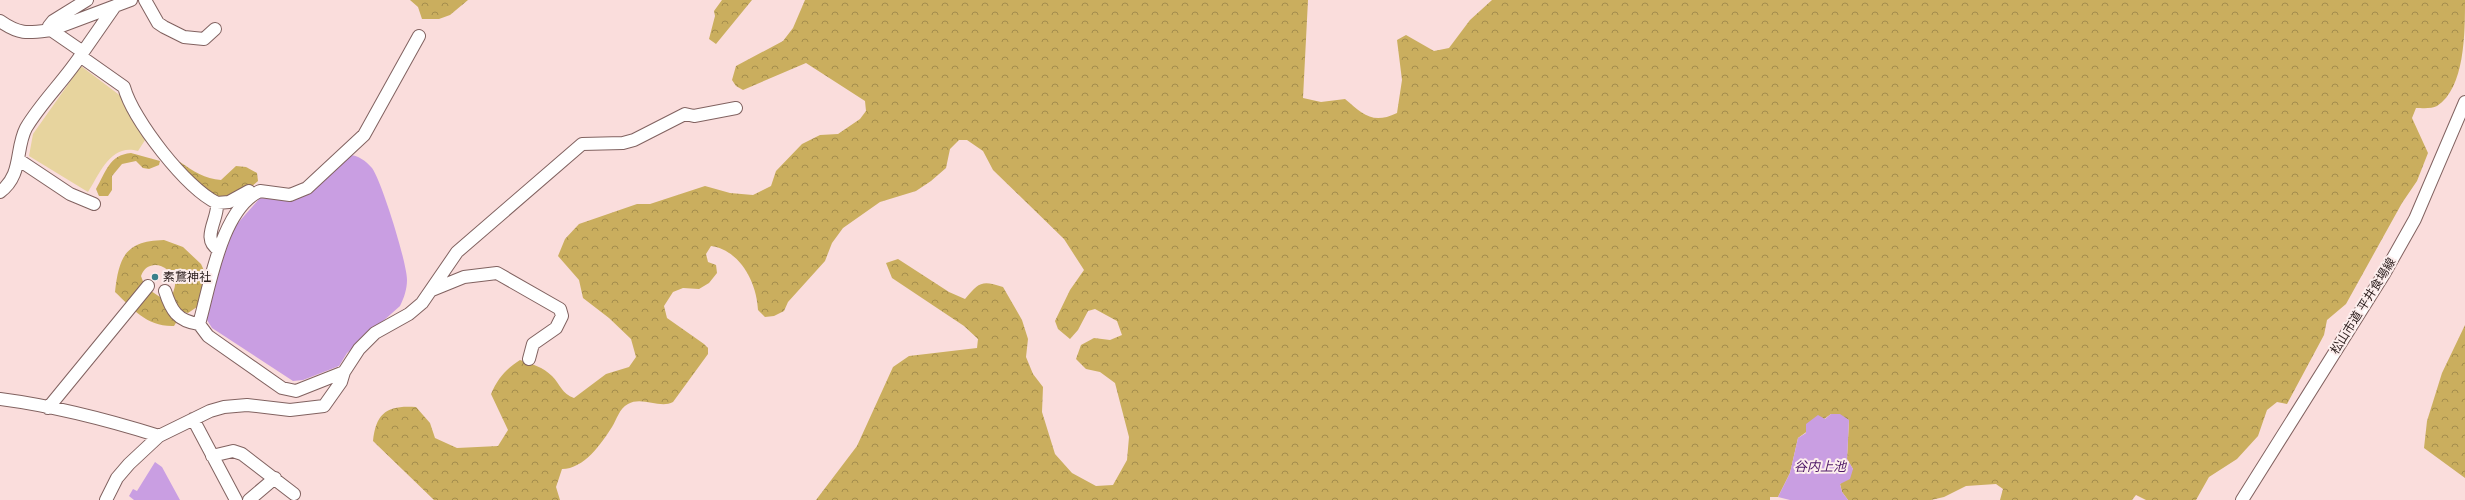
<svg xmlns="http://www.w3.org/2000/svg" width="2465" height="500" viewBox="0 0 2465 500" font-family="Karla,'Noto Sans JP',sans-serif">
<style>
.grass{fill:#e7d49e}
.forest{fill:url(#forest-crowns)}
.water{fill:#c99ee2}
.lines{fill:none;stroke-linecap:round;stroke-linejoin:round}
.minor-casing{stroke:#816260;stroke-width:14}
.minor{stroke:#fff;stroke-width:12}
.poi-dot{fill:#39808b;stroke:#fdeeed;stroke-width:1.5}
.labels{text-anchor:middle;stroke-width:4;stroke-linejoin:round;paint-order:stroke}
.poi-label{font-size:12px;fill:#2e2120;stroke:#fdeeed;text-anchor:start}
.street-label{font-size:12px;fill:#2e2120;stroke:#fdeeed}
.water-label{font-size:13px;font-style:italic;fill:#4d1766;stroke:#fdeeed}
</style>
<defs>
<pattern id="forest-crowns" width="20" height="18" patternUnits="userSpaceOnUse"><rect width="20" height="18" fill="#caae5e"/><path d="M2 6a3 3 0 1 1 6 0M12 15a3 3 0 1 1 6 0" fill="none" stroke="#a48d4d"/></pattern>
</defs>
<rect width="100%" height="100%" fill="#fadddc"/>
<path class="grass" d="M81,66l41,31 2,6 23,34 -9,14c-27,-8 -38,22 -50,41l-59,-36 4,-22z"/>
<path class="forest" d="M410,0h58l-18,15 -11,4h-17l-4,-12z
M722,0h30l-36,44 -7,-5 6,-23 -1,-5z
M805,0h503l-5,98 18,4 24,-3c18,15 27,26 52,14l5,-33 -5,-40 9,-5 28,16 15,-3 21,-28 22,-20h973c0,33 0,88 -28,106 -5,3 -15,2 -21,2l-4,10 16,35 -11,28 -15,22 -56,101 -19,16 -3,15 -37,69 -10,-2 -10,8 -9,26 -21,23 -28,18 -13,23h-50l-10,-5 -4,5h-132l3,-11 -7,-5 -30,2 -22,11 -13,3h-83l-6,-8 -2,-8 13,-15 -6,-10 2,-39 -18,-6 -33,24 -8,35 -12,24h-8v3h-954l41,-54 36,-79 16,-11 68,-8 1,-9 -14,-13 -72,-48 -6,-15 12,-4 51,33 16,7c14,-17 17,-19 38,-12l19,33 6,19 -2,18 7,17 10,13 -1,25 13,42 17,19 24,13 17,-1 14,-25 2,-23 -14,-54 -15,-11 -14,-3 -10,-10 5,-14 13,-7 16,2 12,-5 -5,-14 -22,-12 -7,2 -10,19 -8,9 -12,-10 -3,-8 15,-31 14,-20 -20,-31 -71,-69 -10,-19 -16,-11h-8l-9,9 -4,19 -15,13 -15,10 -36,11 -37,26 -11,15 -7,18 -37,41 -4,9 -10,5 -9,1 -7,-7c-1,-27 -18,-60 -47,-64l-5,8 2,8 8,3 1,8 -8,10 -10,6 -16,-1 -10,4 -9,14 3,12 37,26 4,4v6l-35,48c-13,7 -31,-6 -45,2 -9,5 -11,15 -16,23 -11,17 -28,42 -50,42l-6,18 4,13h-126l-61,-59c3,-29 15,-36 43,-34l14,16 5,15 22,10 41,-2 10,-16 -17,-36c7,-16 15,-25 29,-34 12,4 23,7 32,16 8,8 10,18 22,22l32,-24 23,-7 7,-10 -5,-18 -22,-21 -26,-20 -4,-18 -21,-24 7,-17 14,-15 58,-20h13l55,-18 25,7 23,2 18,-9 5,-15 26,-27 18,-9 18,-1 22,-15 6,-8 -1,-10 -59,-38 -63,27 -7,-4 -4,-6 4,-14 47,-25 10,-13z
M131,153l29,8 -1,4 -10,4 -6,-1 -7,-7 -14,3 -10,12v14l-4,6h-9l-3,-7c10,-17 13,-34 35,-36z
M180,162c13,9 25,17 41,18l15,-14 10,1 11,6 1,8 -7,6 -32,13 -17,-10 -24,-25z
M164,240l19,7 18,17 6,13 -7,28 -12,8 -8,-2c-2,-3 -7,-9 -8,-13 0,-5 4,-11 3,-16 -4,-17 -27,-25 -34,-6l4,11 18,12 14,22 -3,5c-27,1 -41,-17 -59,-34 4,-36 11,-51 49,-52z
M2465,325v153l-41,-30 3,-27 15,-48z"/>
<path class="water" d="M349,155c9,0 17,6 23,13 10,14 35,95 35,112 0,9 -3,18 -7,26l-53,47 -8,13 -36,14 -10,1 -81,-53 -5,-8v-11l23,-77 30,-34 28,2z
M1831,414h9l9,6 -2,39 6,10 -3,10 -10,5 2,8 6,8h-58l-12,-3 12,-24 8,-35 8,-5v-9l12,-9 7,4z
M155,462l7,5 18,33h-46l-5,-4 4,-7 4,2z"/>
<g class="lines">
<g class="minor-casing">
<path id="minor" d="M87,0l-34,21 -4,5 2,4 64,-24
M145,0l13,23 6,4 20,10 20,2 11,-10
M0,21c20,14 28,12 51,9l32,22c-17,27 -41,49 -57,76 -11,21 -3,47 -26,64
M83,52l32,-46 16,-6
M80,56l44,31c9,33 62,101 93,116l12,-1 20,-11
M19,160l51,34 24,10
M217,203c2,16 -17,36 2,47
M432,290l32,-13 33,-4 63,36 2,7 -6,12 -23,16 -4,15
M165,291c6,19 12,30 34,33
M344,372l-48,19 -14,-3 -74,-52 -9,-12c11,-38 22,-115 61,-133l30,4 17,-7 57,-53 55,-99
M0,399c54,7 108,21 159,37
M48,408l100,-122
M193,419l43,81
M212,456l21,-5 9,3 52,40
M106,500l11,-22 12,-14 30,-28 51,-25 14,-4 23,-2 43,5 34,-4 17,-24 3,-10 15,-23 16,-16 34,-19 13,-11 35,-51 125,-108 41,-1 11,-3 51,-26 9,2 42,-8
M249,500l26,-22
M2242,500l142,-226 31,-55 50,-117"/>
</g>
<use href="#minor" class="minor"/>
</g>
<circle class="poi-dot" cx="155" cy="277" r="4"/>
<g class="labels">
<g class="poi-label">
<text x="163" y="281">素鵞神社</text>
</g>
<g class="street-label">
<text transform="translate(2363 306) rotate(-58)" y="4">松山市道 平井食場線</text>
</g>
<g class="water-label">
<text x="1820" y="471">谷内上池</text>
</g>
</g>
</svg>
